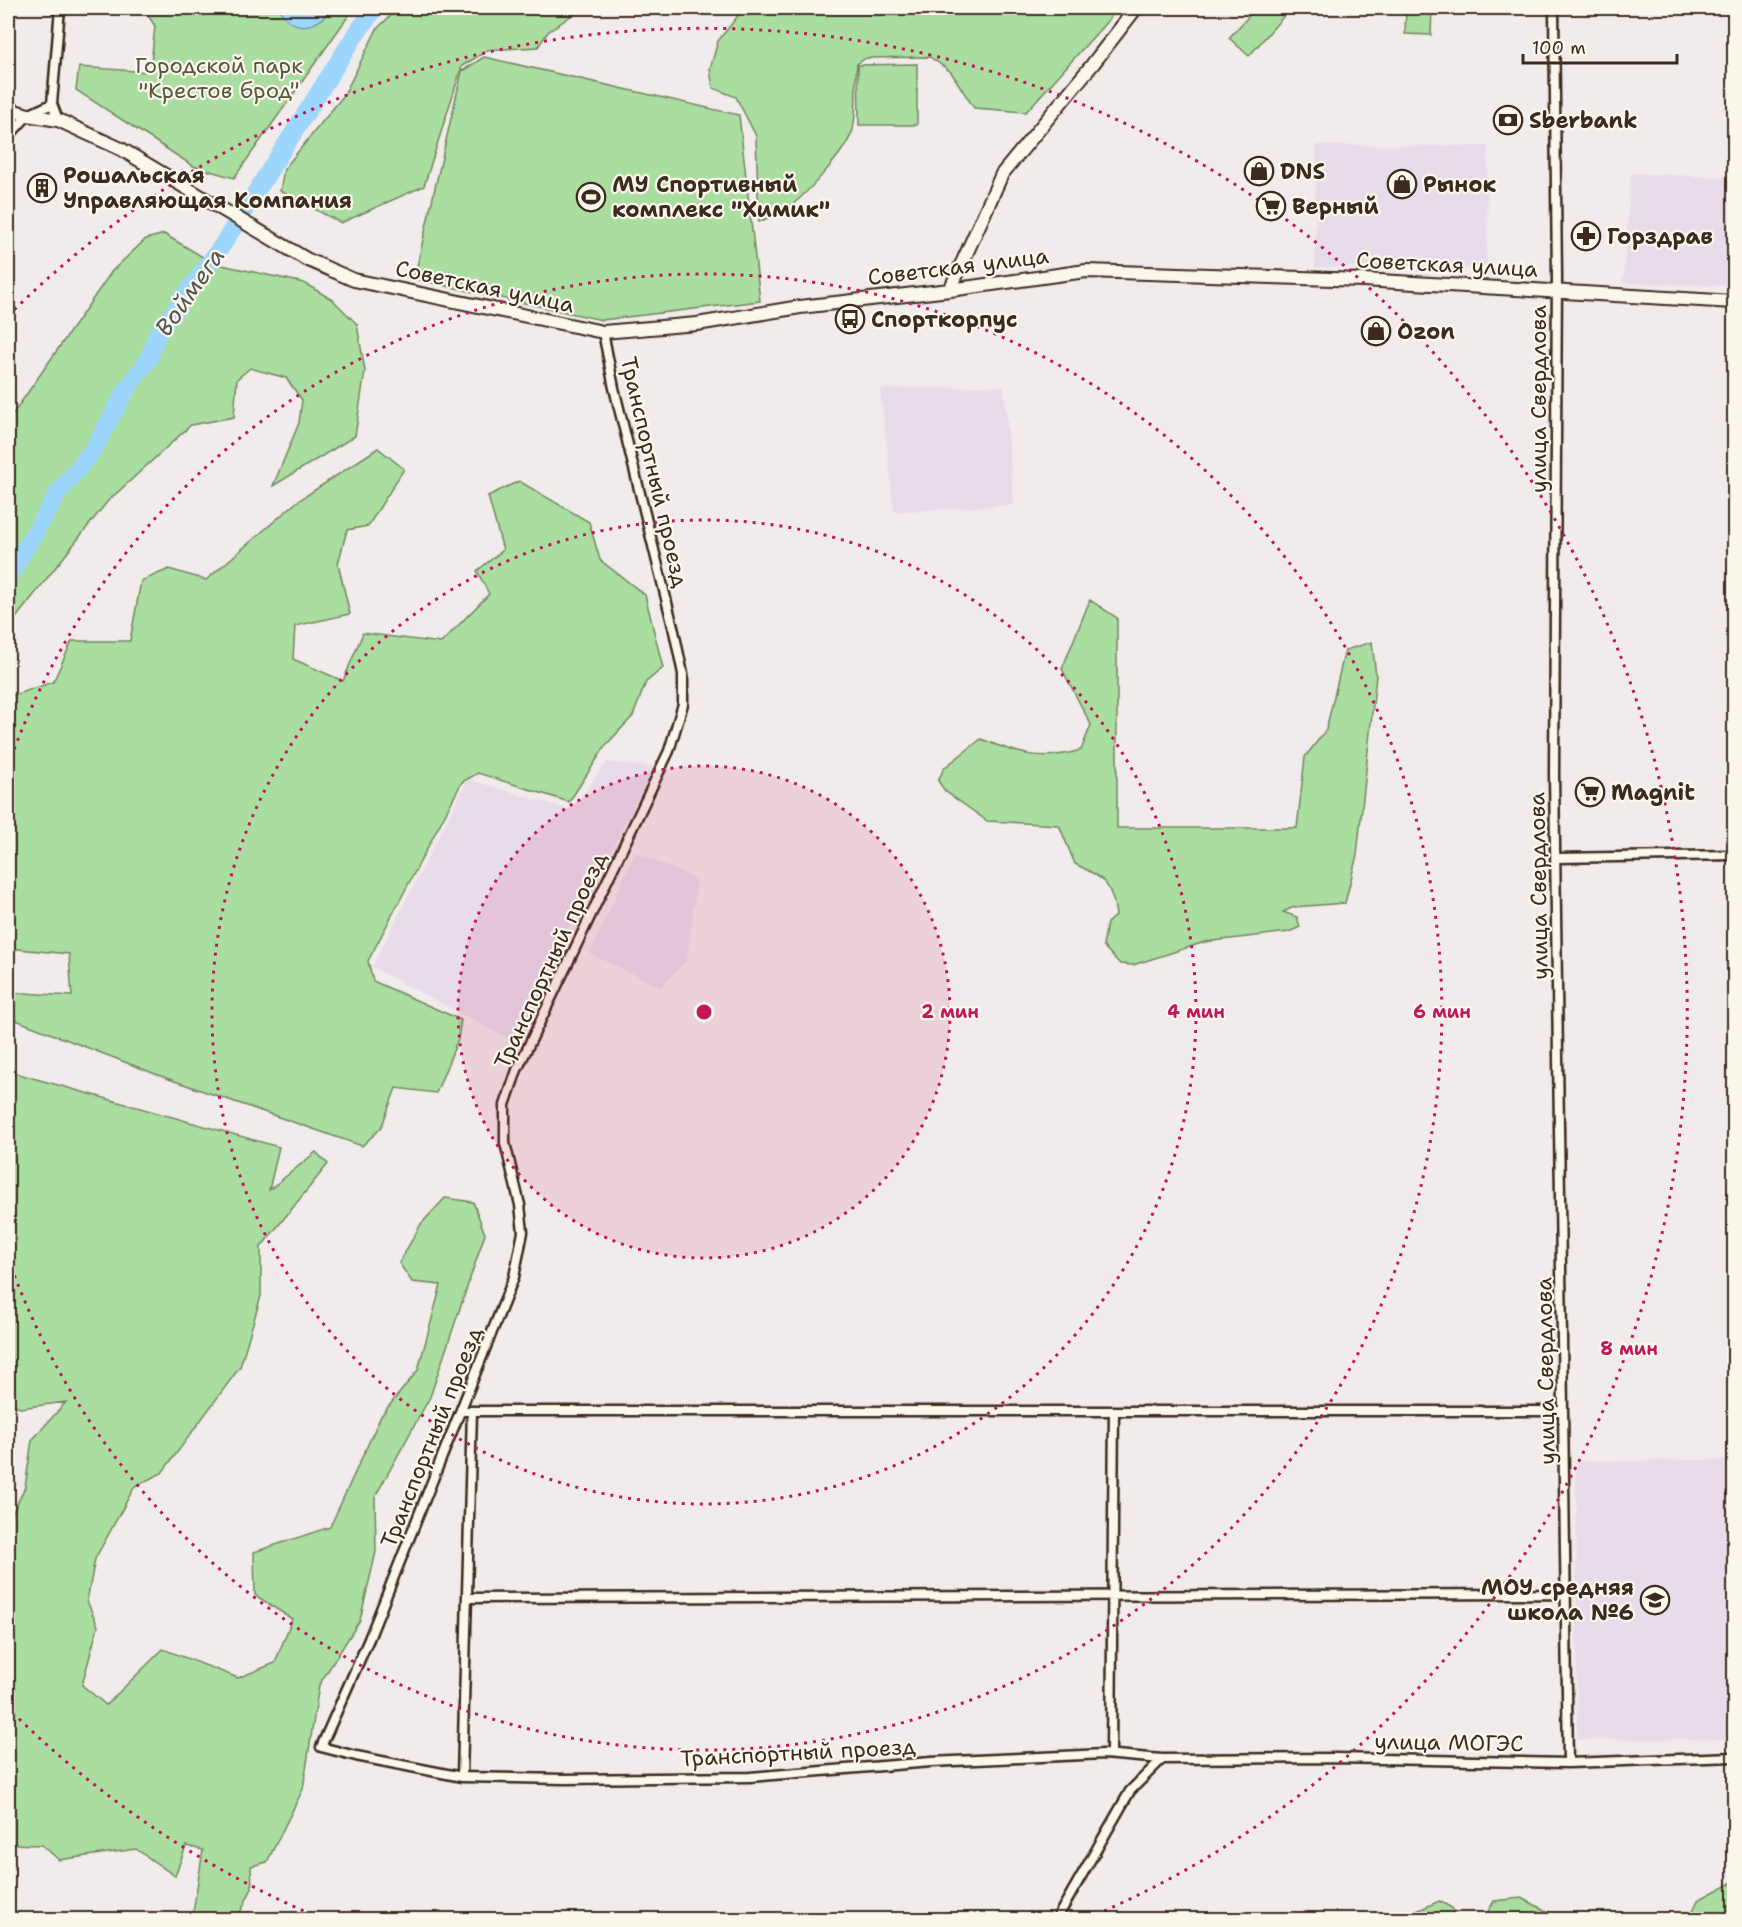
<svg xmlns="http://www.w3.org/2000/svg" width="1742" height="1927" viewBox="0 0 1742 1927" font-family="'Shantell Sans',sans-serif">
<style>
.built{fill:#e8dcea}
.green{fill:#a9dea0;stroke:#72845f;stroke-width:1.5}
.water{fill:#9cd6fc;stroke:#7591a3;stroke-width:1.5}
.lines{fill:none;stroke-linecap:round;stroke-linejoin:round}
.river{stroke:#9cd6fc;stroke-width:18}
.street-casing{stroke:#3b2a1e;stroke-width:13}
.secondary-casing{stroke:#3b2a1e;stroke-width:16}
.street{stroke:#fbf7ec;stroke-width:8}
.secondary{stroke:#fbf7ec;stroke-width:12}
.ring{fill:none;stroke:#c2185b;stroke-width:3;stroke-dasharray:3 6}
.labels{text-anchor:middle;stroke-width:4.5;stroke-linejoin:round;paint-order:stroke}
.park-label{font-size:22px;fill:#56573e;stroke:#fbf7ec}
.poi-label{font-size:22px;font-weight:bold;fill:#3b2a1e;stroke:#fbf7ec;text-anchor:start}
.street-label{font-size:22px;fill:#3b2a1e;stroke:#fbf7ec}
.water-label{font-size:24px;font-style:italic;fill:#535556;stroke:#fbf7ec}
.centre{fill:#c2185b;stroke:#fbf7ec;stroke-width:3}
.ring-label{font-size:18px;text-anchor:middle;font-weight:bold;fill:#c2185b;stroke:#fbf7ec;stroke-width:4.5;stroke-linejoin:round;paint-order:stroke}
</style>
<rect width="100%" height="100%" fill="#f2ebeb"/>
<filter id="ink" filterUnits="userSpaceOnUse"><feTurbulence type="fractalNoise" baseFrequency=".0167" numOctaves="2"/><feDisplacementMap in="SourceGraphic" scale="12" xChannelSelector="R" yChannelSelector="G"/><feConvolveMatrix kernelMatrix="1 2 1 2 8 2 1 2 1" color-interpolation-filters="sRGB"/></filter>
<g filter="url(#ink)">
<path class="built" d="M1316,145l172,1 -1,122 -172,-1z
M1631,173l103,5v108l-111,-3z
M1004,386l10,119 -120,7 -14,-123z
M607,762l46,5 -48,96 -17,3 -28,90 -45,86 -143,-75 96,-188 103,31z
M635,852l62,28 -10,80 -26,27 -71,-33z
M1734,1460v279l-157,1 -1,-279z"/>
<path class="green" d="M143,8h211l-120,170 -41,-12 -117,-76 3,-23 71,5 5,-46z
M398,8h184l-34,24 -10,15 -50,3 -26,16 -38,120 -83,37 -61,-32 4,-22 60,-74 33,-66z
M744,8h375l-93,104 -52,-4 -23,-36 -21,-15 -64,1 -9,6c-3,22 1,43 -4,65 -4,19 -47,66 -64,78 -9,6 -20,10 -30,15l-3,-86 -20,-39 -23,-9 -3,-19 8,-28z
M1256,8h30l3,2 -40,46 -20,-18z
M1406,8h26l-1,27 -26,-1z
M484,57l255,58 21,186 -158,19 -188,-41 48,-208z
M917,64v61h-58l-1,-60z
M164,234l49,29 91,20 29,17 24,24 8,47 -10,65 -82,50 26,-63 3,-23 -16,-22 -36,-10 -13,11 -3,38 -43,8 -84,77 -99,126v-207l104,-150 34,-32z
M378,448l26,21 -36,57 -21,4 -9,34 12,50 -55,12 -2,33 50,22 20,-48 78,10 48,-49 -12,-23 26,-21 -15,-54 31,-15 70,41 11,38 45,35 18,73 -17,14 -13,34 -27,29 -37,57 -91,-29 -16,9 -94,179 5,20 88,39 -3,19 -22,54 -40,-5 -15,40 -19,18 -196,-68 -158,-61v-25l64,4 -3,-42 -61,-6v-251l45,-15 19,-41h58l11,-60 28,-12 37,11 92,-79z
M1090,600l27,18v210h180l8,-71 21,-27 19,-80 27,-8 4,34 -19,179 -12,48 -51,4 -11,5 14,5 3,10 -11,5 -84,10 -72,23 -13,-1 -17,-18 4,-23 9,-8c-4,-32 -13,-38 -41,-51l-16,-39 -72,-4 -42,-30 -7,-10 6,-13 37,-29c37,15 60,23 100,11l10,-25 -29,-56z
M15,1073l264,74 -10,43 47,-38 12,12 -67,83v49l-21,71 -78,106 -27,13 -40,73 -8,42 11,25 -16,59 24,20 57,-56 75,29 37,-15 17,-44 -37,-24 -1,-43 76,-25 51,-111 37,-46 23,-85 -29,-3 -13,-19 22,-39 24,-26 28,4 12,32 -55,163 -55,100 1,55 -16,68 -41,65 -16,104 -36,73 -16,4 1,22 -15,31h-45l11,-69 -17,-4 -11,30 -39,-27 -77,11 -17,-15 -34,-1v-321l17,-36 7,-47 34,-38 -46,6 -12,-8v-318z
M1732,1882h2v37h-45l9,-19z
M1522,1898l39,21h1h-78l10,-18z
M1439,1901l13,7 7,11h-60z"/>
<path class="water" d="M279,8h52c-13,22 -40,25 -52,0z"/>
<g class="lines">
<path class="river" d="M8,577l51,-85 34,-42 35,-63 20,-27 9,-25 66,-91 131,-207 21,-29"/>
<g class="street-casing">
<path id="street" d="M1554,8l3,270 -3,496 14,989
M58,120l-6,-16 8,-96
M8,137l20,-22 24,-11
M603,332l11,56 60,243 9,43v30l-14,47 -152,319 -12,35v38l15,62 3,27 -9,45 -145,362 -48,108 35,9 106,21 102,2 186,-2 181,-15 173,-8 58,5 173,-1 233,5 166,-6
M1556,858l178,-3
M461,1411h1102
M467,1598l1099,-4
M1111,1754l3,-343
M462,1777l10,-366
M1056,1920l74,-129 32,-32"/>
</g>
<g class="secondary-casing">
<path id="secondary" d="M8,109l20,6 30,5 63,29 185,110 48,21 249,52 94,-8 103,-17 150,-17 136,-19 277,9 371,22
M950,290l52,-116 90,-109 44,-57"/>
</g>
<use href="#street" class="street"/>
<use href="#secondary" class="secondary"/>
</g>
</g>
<circle cx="704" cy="1012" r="246" fill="#c2185b" fill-opacity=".12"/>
<g class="ring">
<circle cx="704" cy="1012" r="246"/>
<circle cx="704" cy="1012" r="492"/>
<path d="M8 766A738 738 0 1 1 8 1258"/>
<path d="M320 1918A984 984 0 0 1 8 1708M8 316A984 984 0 1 1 1088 1918"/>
</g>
<defs>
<g id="bank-ring" transform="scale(1.5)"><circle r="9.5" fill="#fbf7ec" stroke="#3b2a1e" stroke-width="1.5"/><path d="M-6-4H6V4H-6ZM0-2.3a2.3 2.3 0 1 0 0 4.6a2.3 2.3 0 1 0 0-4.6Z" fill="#3b2a1e"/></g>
<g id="shop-ring" transform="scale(1.5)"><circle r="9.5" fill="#fbf7ec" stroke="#3b2a1e" stroke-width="1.5"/><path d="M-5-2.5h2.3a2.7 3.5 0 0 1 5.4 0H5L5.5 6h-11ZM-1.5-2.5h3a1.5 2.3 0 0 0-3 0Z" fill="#3b2a1e"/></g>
<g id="building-ring" transform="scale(1.5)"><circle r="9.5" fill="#fbf7ec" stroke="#3b2a1e" stroke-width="1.5"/><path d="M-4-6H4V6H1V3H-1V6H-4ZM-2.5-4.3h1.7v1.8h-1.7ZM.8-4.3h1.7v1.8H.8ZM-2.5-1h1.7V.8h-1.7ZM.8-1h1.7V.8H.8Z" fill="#3b2a1e"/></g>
<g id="stadium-ring" transform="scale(1.5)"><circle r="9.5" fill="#fbf7ec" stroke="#3b2a1e" stroke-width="1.5"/><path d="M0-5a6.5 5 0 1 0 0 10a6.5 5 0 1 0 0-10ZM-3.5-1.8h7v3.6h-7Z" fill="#3b2a1e"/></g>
<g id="supermarket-ring" transform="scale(1.5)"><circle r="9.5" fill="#fbf7ec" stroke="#3b2a1e" stroke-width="1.5"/><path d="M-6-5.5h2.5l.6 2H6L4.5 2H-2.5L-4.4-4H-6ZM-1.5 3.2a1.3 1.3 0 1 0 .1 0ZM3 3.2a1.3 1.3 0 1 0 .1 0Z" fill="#3b2a1e"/></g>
<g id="pharmacy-ring" transform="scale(1.5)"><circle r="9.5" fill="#fbf7ec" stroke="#3b2a1e" stroke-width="1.5"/><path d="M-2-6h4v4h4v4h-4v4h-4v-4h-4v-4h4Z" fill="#3b2a1e"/></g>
<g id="bus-ring" transform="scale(1.5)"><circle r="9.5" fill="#fbf7ec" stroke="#3b2a1e" stroke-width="1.5"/><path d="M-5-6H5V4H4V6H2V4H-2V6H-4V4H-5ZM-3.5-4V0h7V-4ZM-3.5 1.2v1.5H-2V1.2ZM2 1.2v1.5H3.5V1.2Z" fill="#3b2a1e"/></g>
<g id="school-ring" transform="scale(1.5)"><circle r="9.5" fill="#fbf7ec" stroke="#3b2a1e" stroke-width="1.5"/><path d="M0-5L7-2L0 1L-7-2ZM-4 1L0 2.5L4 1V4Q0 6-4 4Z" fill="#3b2a1e"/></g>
</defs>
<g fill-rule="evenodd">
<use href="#bank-ring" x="1508" y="120"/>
<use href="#shop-ring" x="1259" y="171"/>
<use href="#shop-ring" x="1402" y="184"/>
<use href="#building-ring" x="42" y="188"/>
<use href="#stadium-ring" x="591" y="197"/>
<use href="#supermarket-ring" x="1271" y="206"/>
<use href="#pharmacy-ring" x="1586" y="236"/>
<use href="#bus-ring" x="850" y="319"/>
<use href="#shop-ring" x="1376" y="331"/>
<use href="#supermarket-ring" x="1590" y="792"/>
<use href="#school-ring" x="1655" y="1600"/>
</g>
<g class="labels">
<g class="park-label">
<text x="219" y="73">Городской парк<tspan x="219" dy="25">"Крестов брод"</tspan></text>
</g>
<g class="poi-label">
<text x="1529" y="128">Sberbank</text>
<text x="1280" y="179">DNS</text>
<text x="63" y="183">Рошальская<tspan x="63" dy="25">Управляющая Компания</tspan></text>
<text x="612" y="192">МУ Спортивный<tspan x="612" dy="25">комплекс "Химик"</tspan></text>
<text x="1423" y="192">Рынок</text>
<text x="1292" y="214">Верный</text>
<text x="1607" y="244">Горздрав</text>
<text x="871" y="327">Спорткорпус</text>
<text x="1397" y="339">Ozon</text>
<text x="1611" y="800">Magnit</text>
<text x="1634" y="1595" text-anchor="end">МОУ средняя<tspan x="1634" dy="25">школа №6</tspan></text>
</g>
<g class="street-label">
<text transform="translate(1447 264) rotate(3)" y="8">Советская улица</text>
<text transform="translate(958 266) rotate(-7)" y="8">Советская улица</text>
<text transform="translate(485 286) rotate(12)" y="8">Советская улица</text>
<text transform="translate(1538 399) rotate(-90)" y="8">улица Свердлова</text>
<text transform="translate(655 472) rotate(77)" y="8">Транспортный проезд</text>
<text transform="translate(1538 886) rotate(-91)" y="8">улица Свердлова</text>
<text transform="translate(550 960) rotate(-65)" y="8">Транспортный проезд</text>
<text transform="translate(1545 1371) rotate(-91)" y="8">улица Свердлова</text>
<text transform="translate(431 1437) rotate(-68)" y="8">Транспортный проезд</text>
<text transform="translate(1449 1742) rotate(1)" y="8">улица МОГЭС</text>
<text transform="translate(798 1752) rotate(-3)" y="8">Транспортный проезд</text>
</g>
<g class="water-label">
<text transform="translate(190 292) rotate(-55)" y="8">Воймега</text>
</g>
</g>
<circle cx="704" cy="1012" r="9" class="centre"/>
<g class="ring-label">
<text x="950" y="1018">2 мин</text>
<text x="1196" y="1018">4 мин</text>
<text x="1442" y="1018">6 мин</text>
<text x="1629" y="1355">8 мин</text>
</g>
<rect width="1742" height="1927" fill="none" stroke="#fbf7ec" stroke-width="30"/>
<rect x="15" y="15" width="1712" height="1897" fill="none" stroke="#3b2a1e" stroke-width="2" filter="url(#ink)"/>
<path d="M1523 54v9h154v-9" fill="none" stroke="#3b2a1e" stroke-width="3"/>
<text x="1532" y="54" font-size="18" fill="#3b2a1e" stroke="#fbf7ec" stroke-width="4.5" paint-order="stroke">100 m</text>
</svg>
